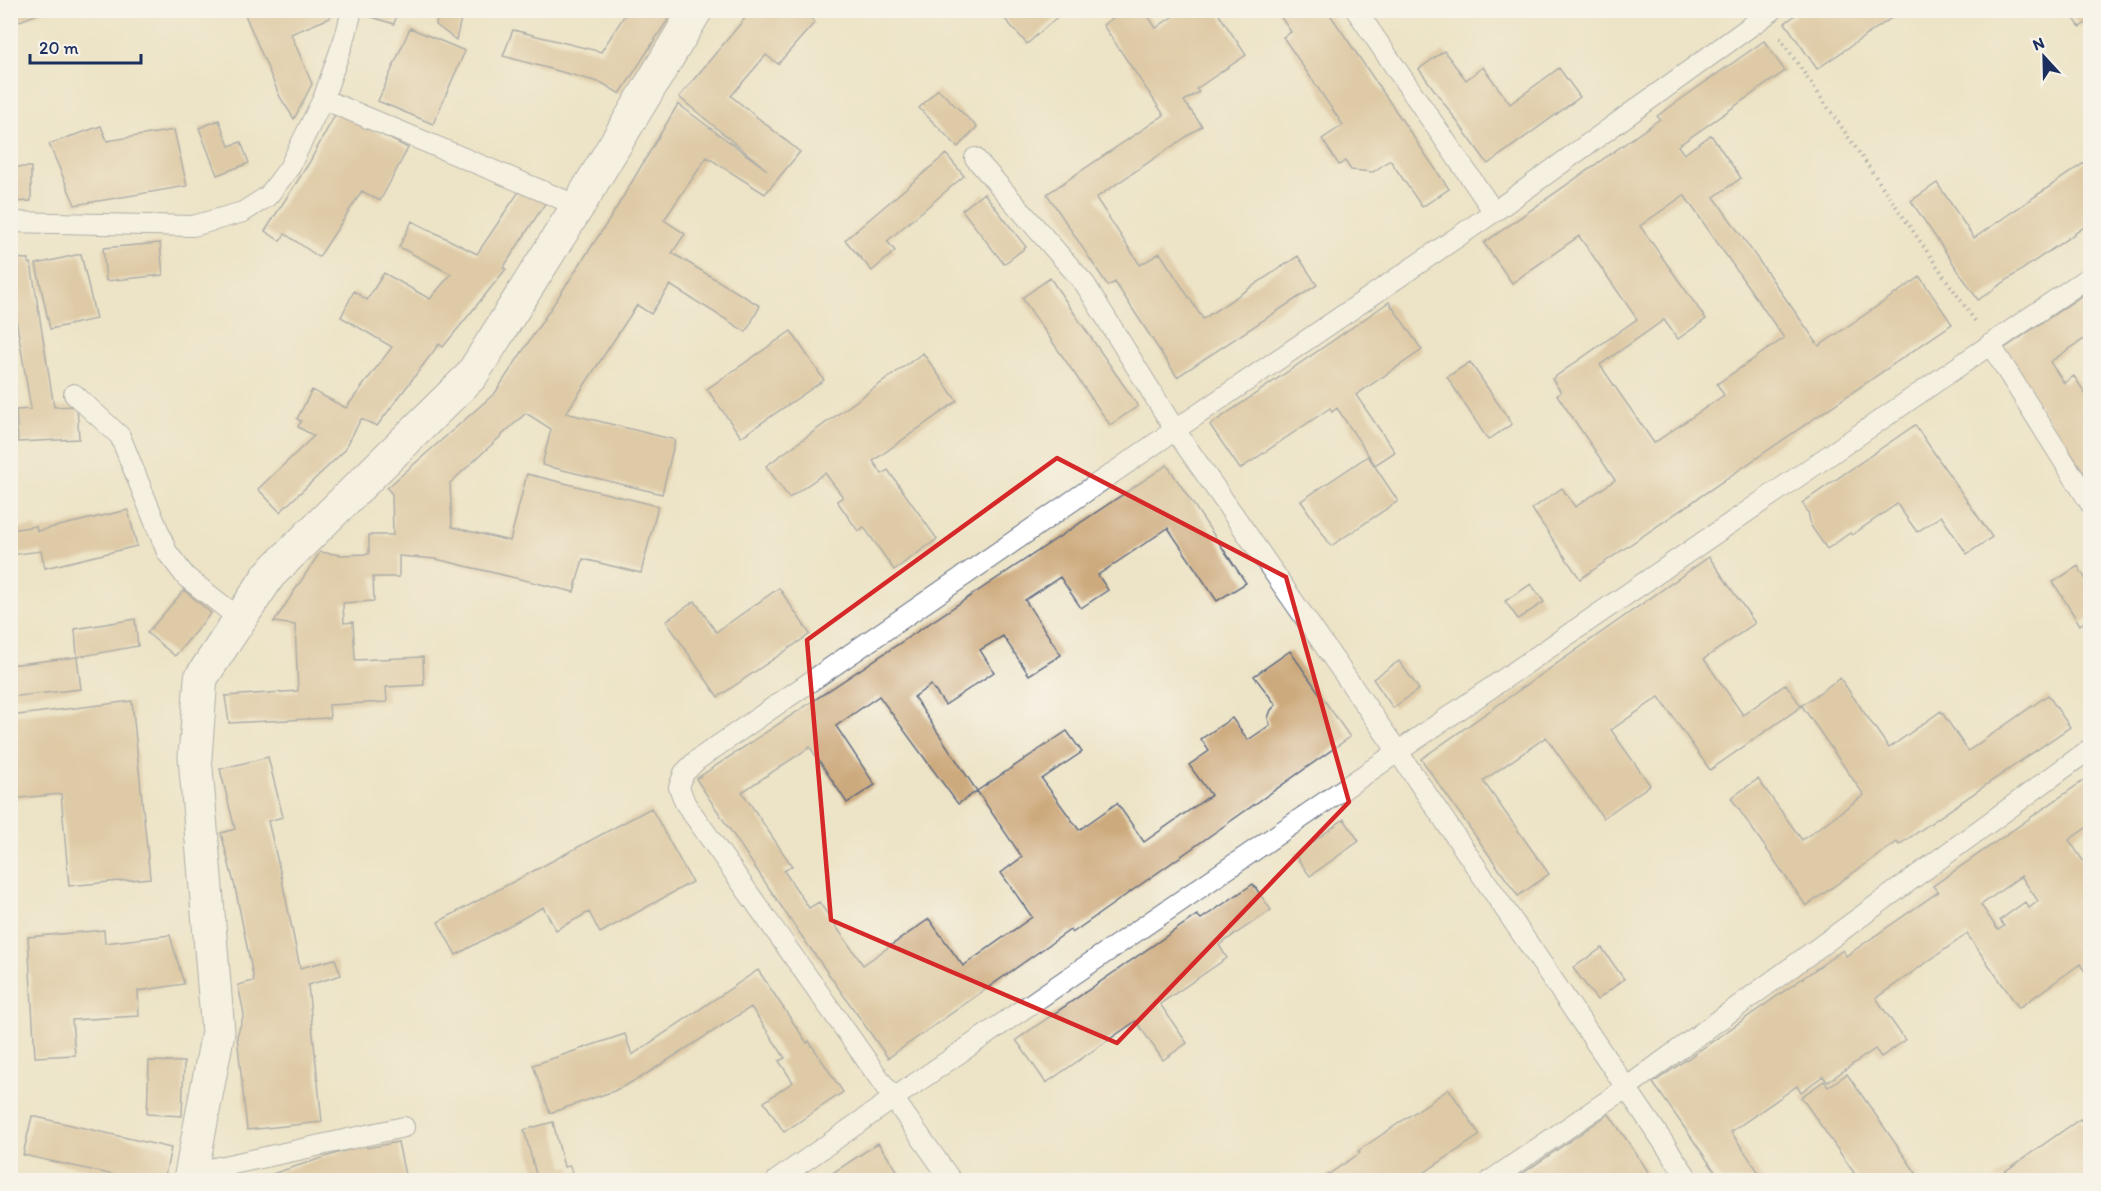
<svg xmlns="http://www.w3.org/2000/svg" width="2101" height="1191" viewBox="0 0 2101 1191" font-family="Itim,sans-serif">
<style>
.building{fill:#cdaa7e;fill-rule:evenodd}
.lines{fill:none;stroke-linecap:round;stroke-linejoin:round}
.service-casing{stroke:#646e83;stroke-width:22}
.tertiary-casing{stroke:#646e83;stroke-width:35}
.path{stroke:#646e83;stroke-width:4;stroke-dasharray:1.5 4.5;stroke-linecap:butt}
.service{stroke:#fff;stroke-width:20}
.tertiary{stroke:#fff;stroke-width:33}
.marked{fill:none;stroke:#d62828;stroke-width:4.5;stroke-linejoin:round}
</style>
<rect width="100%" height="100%" fill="#f7f3e8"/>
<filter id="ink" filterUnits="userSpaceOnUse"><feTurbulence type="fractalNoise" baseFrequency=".0167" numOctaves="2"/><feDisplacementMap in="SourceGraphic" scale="12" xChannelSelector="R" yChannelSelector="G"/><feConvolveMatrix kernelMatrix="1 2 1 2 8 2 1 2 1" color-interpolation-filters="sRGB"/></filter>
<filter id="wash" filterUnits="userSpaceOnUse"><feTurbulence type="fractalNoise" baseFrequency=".008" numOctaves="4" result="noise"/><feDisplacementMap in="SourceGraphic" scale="24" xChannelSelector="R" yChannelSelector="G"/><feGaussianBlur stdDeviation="1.35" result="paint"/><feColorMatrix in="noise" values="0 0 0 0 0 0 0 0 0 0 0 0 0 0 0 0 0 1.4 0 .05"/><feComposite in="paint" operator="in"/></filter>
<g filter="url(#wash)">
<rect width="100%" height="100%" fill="#ede4c7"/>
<g id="blocks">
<path class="building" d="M10,10h35v1l-35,14z
M243,10h89l-2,8 -39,16 21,50 -18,35 -14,-22z
M360,10h38l-4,14 -35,-11z
M438,10h25l-7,30 -20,-15z
M628,10h46l-54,84 -18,-11 -99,-27 10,-26 88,22z
M752,10h50l13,12 -37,42 -12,-9 -35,41 69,56 -35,42 -58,-37 -43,63 21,14 -13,19 88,53 -14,26 -76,-47 -19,29 -14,-9 -71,108 109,27 -13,54 -120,-29 9,-36 -25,-16 -76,70 2,44 58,14 17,-67 131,32 -17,67 -58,-14 -9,33 -138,-33 -37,-3v21h-26l1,24 -31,2 1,20 9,-1 2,38 68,-3 1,28 -38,2 1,15 -58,3 1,13 -101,5 -4,-27 73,-5 -3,-66 -21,-3 46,-70 21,3 28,-1v-19h24l-1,-41 -5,-6 108,-95 116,-176 67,-113 89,66 -88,-73z
M1012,10h53l-38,34 -23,-26z
M1124,10h20l12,18 26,-18h34l30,45 -50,34 3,3 -15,9 18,25 -106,72 44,67 20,-12 43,66 95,-63 19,29 -140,92 -62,-95 -7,4 -61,-92 117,-79 -61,-90z
M1276,10h51l122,179 -27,18 -32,-47 -17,12 -22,-2 -6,-9 -6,4 -17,-26 21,-14 -60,-88 8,-5z
M1802,10h101l-86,59 -32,-46z
M2068,10h22v10l-10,7z
M410,28l55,23 -32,73 -55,-23z
M1764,41l21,30 -107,75 6,8 27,-19 30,43 -27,19 105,149 101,-69 32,47 -372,255 -48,-70 30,-21 13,19 40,-27 -58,-85 4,-3 -9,-13 85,-60 -58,-83 -67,47 -28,-40 176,-124 -3,-3zM1684,195l100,143 -67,46 7,11 -70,48 -54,-78 64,-45 14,19 28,-20 -66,-93z
M1444,51l22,29 17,-13 27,37 49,-36 21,29 -92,67 -69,-95z
M938,89l39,38 -19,20 -39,-39z
M337,111l71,37 -28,53 -18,-10 -43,66 -34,-23 -5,7 -15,-10 44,-68z
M219,120l10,26 12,-4 8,21 -32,12 -18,-47z
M101,126l6,15 67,-11 13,56 -112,19 -26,-61z
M946,154l18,22 -77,65 8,10 -23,20 -27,-31z
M2090,159v64l-112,77 -67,-99 26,-18 37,55z
M10,167h21v34l-21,1z
M522,187l24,15 -43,66 3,1 -63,78 -4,-3 -62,82 -16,-7 -17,32 -64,61 -22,-23 56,-53 -16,-9 3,-6 -4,-2 15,-29 34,18 46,-61 -51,-30 13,-26 13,9 17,-27 46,26 21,-25 -52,-27 13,-26 65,33z
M984,193l42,54 -22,17 -42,-54z
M160,243l3,32 -57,6 -3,-33z
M81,254l15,65 -46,10 -14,-65z
M10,258l19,1 -1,4h3l23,144 23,-1 2,33 -61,3 -2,-32 15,-1 -19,-114h-2z
M1050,278l88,128 -28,19 -88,-127z
M2090,290v45l-40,27 14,21 10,-7 16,25v81l-88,-132z
M1389,302l33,48 -66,45 39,57 -20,13 -38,-57 -5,4 -2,-4 -90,61 -30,-44z
M791,331l33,49 -83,57 -34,-48z
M923,353l34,48 -84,60 9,13 6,-4 49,69 -43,31 -30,-43 -6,4 -21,-30 6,-4 -18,-24 -36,25 -23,-32z
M1470,362l42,62 -24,16 -41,-63z
M1915,425l77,112 -25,17 -26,-38 -24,16 -20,-28 -45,31 -2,-2 -23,16 -16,-23 -3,-14 -6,-9z
M1368,456l30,45 -67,45 -30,-45z
M1167,465l79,118 -29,18 -49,-73 -70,47 10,15 -27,18 -21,-31 -35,23 36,55 -32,20 -26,-39 -23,14 14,22 -49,33 -14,-20 -17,12 63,94 -19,13 -79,-108 -43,30 39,59 -28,18 -37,-56 -68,45 50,74 -8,5 25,37 10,-6 44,63 66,-46 34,47 69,-49 -31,-44 21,-16 -45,-66 90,-60 15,21 -40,27 37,51 38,-27 27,39 67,-47 -22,-30 20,-14 -8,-12 31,-21 16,22 22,-15 -2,-7 3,-8 5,-5 -22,-29 36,-25 60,86 -278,196 -2,-3 -182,128 -97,-137 -95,-142z
M128,510l9,36 -92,22 -4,-17 -31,4v-25l26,-4 1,5z
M1709,557l46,66 -51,36 39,56 43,-31 15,22 39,-28 49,70 52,-37 27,40 80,-56 22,32 -171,118 -2,-3 -91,64 -75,-108 27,-19 44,61 62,-45 -62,-89 -92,64 -51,-73 -48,33 39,55 -47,33 -57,-81 -63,44 66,93 -31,22 -97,-137z
M2078,566l12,21v31l-10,7 -27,-43z
M1531,584l13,18 -26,17 -13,-18z
M779,588l31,46 -92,63 -52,-76 29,-20 21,31z
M184,590l27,23 -36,43 -28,-23z
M135,619l3,27 -61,11 4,32 -71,8v-32l67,-8 -2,-28z
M1399,661l20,28 -26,19 -20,-29z
M132,701l18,177 -81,8 -8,-92 -51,5v-83z
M268,757l15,60 -15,4 13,54 19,93 35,-9 6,16 -33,10 14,137 -75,8 -10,-94 7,-22 -6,-29 16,-4 -19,-94 -14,-54 14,-4 -15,-60z
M2090,776v49l-21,15 21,31v46l-7,5 7,10v47l-10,-15 -61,44 -52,-74 -91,64 29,42 -24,17 -6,-8 -48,33 -4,-6 -22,16 -4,-6 -66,46 33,48h-43l-68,-97 190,-133 3,6 92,-64 -5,-6zM2021,876l17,25 -9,7 -4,-6 -25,18 4,6 -6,4 -17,-25z
M651,808l41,74 -92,51 -11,-21 -33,18 -13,-23 -87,48 -18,-33z
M1344,819l15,22 -49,35 -15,-21z
M1253,884l18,26 -52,35 8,13 -67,46 27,39 -24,17 -27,-39 -90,62 -30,-43 181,-125 4,4z
M104,930l1,13 65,-8 14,49 -46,7 1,25 -67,4 3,35 -40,2 -7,-120z
M1602,948l22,31 -27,21 -24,-32z
M758,970l49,73 2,-2 34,51 -59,40 -20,-30 29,-20 -14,-21 6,-3 -34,-51 -111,71 -26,13 -64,22 -17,-48 92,-31 7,21z
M149,1061l35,1 -2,54 -35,-2z
M1847,1074l74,106h-62l-58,-83 23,-16 4,6z
M1449,1089l31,46 -67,45h-93l40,-27 -2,-2z
M1609,1114l45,66h-141z
M32,1116l139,32 -7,32h-27l-114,-25z
M2080,1119l6,8 4,-4v57h-95l-1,-1z
M553,1122l11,45 6,-1 4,14h-42l-1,-4 5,-2 -12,-44z
M398,1142l8,38h-153l113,-36 1,4z
M878,1143l26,37h-82z"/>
</g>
</g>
<g filter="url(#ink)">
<use href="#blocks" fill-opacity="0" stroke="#646e83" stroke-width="1.5"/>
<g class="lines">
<g class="service-casing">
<path id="service" d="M1356,10l138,202
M323,99l255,107
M975,158l110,126 90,146 223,322 291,428
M10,222l183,4 50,-14 25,-16 21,-28 34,-69 23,-65 6,-24
M1990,344l100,159
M74,394l46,42 47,116 19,25 54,42
M191,1173l213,-46
M777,1180l117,-82 1196,-822
M951,1180l-266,-377 -6,-16 5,-14 13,-13 478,-330 319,-218 279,-202
M1491,1180l135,-92 464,-339"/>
</g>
<g class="tertiary-casing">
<path id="tertiary" d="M190,1180l28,-148 -23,-275 6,-79 68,-103 202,-199 107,-170 118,-196"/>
</g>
<path class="path" d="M1780,38l195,283"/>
<use href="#service" class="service"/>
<use href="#tertiary" class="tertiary"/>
</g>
</g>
<path d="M0 0H2101V1191H0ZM1057,458l229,119 63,225 -232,241 -286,-123 -24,-280z" fill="#ede4c7" fill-opacity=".55" fill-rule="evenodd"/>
<path class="marked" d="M1057,458l229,119 63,225 -232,241 -286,-123 -24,-280z"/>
<rect width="2101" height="1191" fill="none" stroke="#f7f3e8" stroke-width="36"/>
<g transform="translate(2044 57) rotate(338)" stroke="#f7f3e8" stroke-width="4.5" paint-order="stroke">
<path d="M0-4.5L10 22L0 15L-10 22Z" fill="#1b2f5e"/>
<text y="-9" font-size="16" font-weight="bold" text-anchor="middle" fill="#1b2f5e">N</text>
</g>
<path d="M30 54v9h111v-9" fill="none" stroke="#1b2f5e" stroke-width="3"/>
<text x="39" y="54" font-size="18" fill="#1b2f5e" stroke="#f7f3e8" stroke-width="4.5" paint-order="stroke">20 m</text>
</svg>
